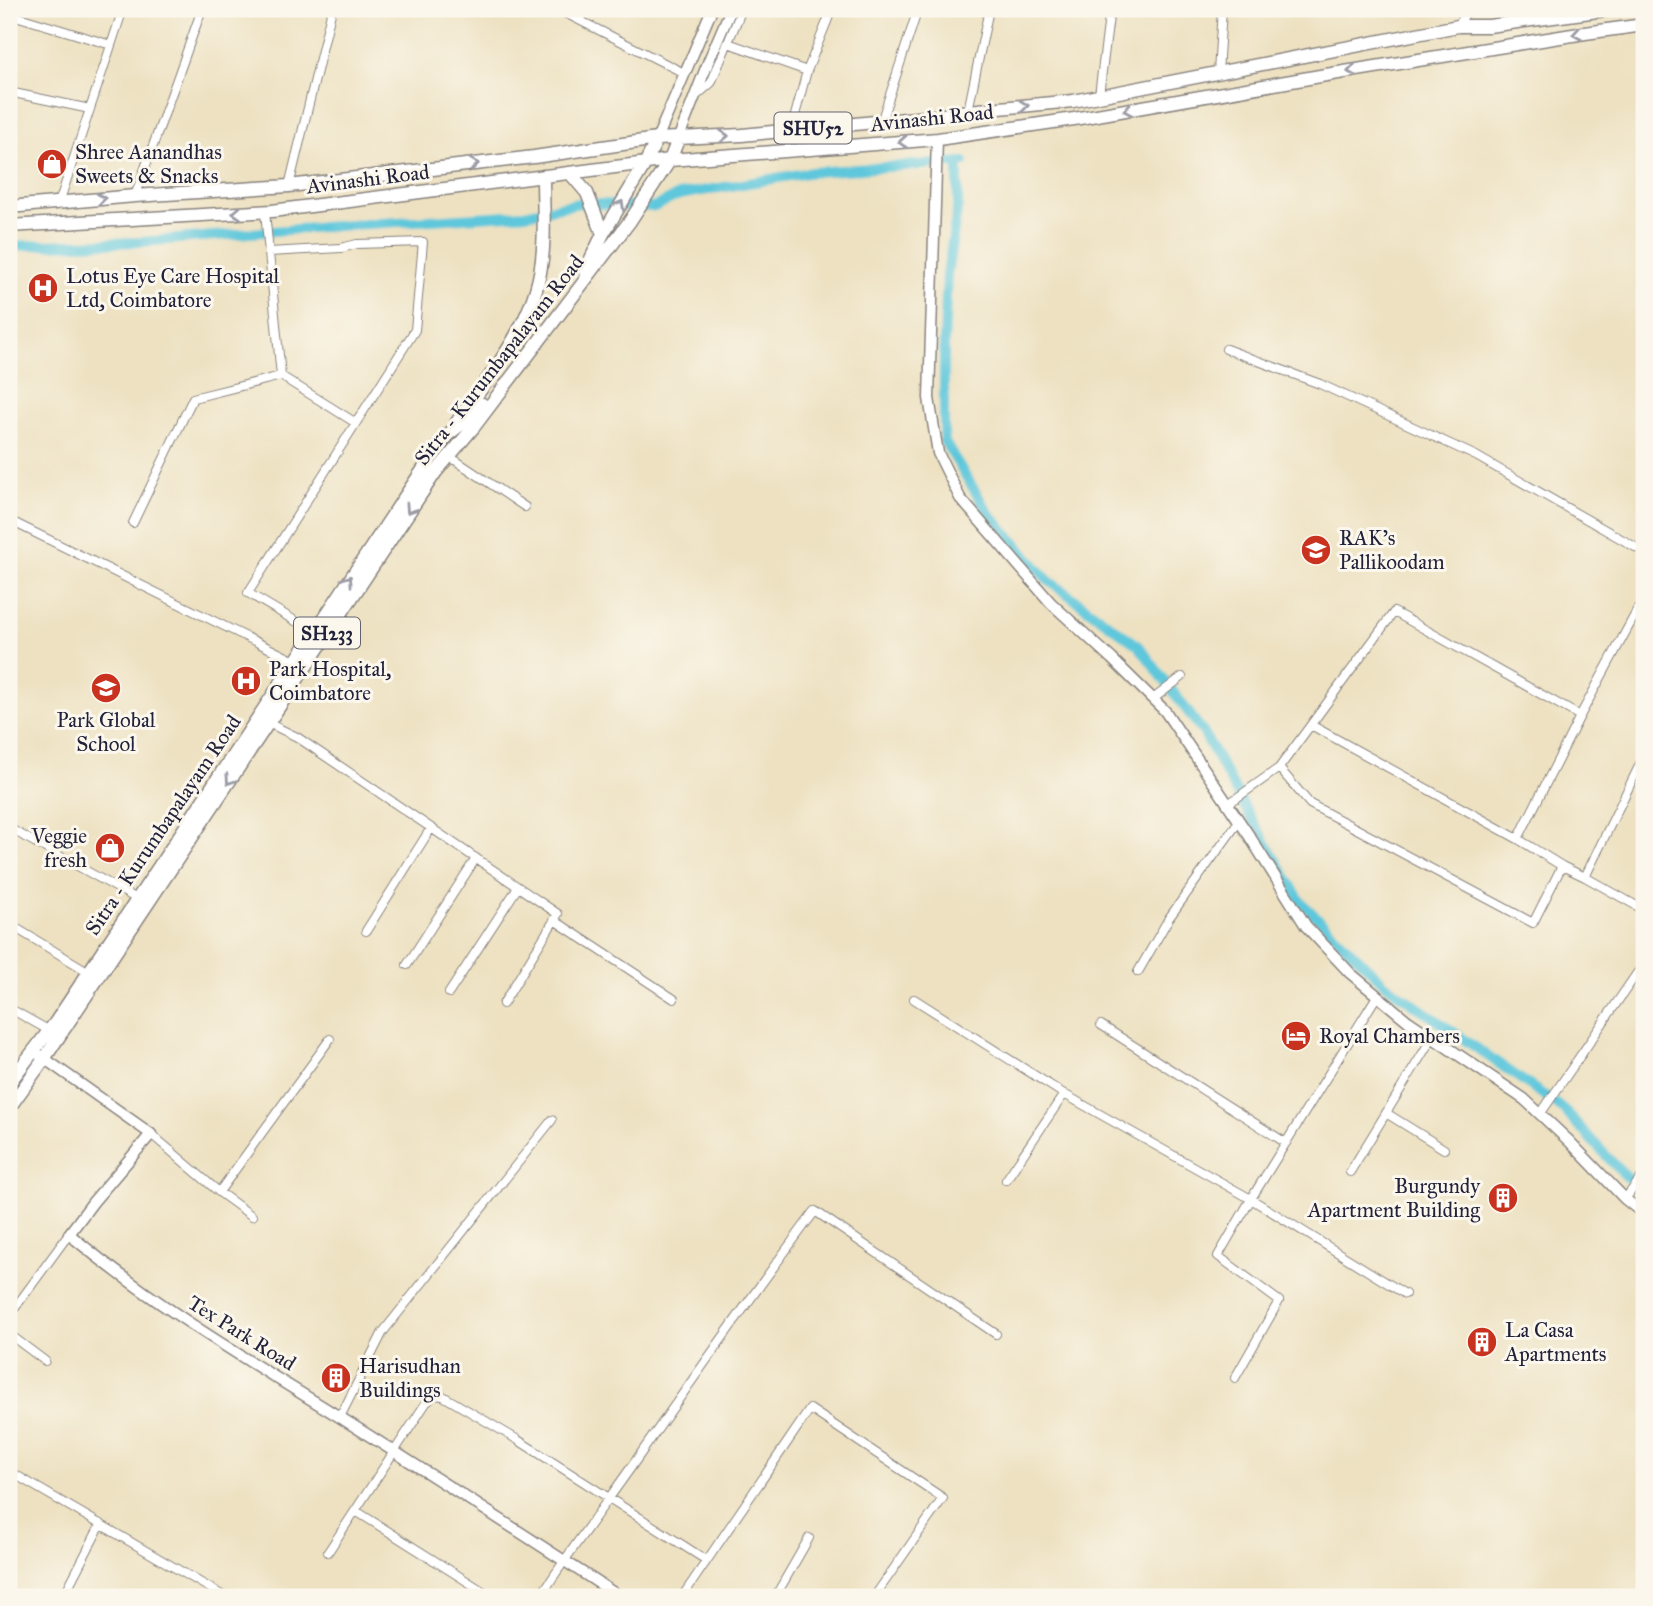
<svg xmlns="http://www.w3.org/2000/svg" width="1653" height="1606" viewBox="0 0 1653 1606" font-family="'IM FELL Great Primer',serif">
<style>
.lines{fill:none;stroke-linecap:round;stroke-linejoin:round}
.canal{stroke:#5fc7db;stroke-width:10}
.street-casing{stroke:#88827e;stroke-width:10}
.secondary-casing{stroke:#88827e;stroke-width:13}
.primary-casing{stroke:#88827e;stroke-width:15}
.street{stroke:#fff;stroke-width:8}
.secondary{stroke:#fff;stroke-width:10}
.primary{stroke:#fff;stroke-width:12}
.oneway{stroke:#9c9ca7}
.labels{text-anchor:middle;stroke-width:6;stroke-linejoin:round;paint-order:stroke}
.shield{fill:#fbf7ec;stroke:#636270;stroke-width:2}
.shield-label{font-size:19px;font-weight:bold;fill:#22223b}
.street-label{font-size:21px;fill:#22223b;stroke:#fbf7ec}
.poi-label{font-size:21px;fill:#22223b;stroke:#fbf7ec;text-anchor:start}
</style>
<rect width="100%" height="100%" fill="#fbf7ec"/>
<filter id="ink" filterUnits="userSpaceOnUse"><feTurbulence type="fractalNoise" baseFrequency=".0143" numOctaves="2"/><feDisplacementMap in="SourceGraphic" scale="14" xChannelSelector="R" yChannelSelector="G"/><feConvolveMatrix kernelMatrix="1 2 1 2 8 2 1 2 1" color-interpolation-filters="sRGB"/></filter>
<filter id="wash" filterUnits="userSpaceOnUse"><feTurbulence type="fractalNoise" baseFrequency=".00686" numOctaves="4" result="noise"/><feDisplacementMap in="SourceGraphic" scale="28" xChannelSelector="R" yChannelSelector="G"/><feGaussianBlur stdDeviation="1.57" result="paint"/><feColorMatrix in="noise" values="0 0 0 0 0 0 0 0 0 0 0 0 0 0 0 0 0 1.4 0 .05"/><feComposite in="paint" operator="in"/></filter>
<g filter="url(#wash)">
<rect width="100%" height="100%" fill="#ede1c1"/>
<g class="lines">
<path class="canal" d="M958,162v42l-11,71 -3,67v99l44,71 60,68 91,66 64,86 42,76 56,94 84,82 177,124 49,53 33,33
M9,246l132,-4 194,-16 190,-12 54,-11 75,4 25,-12 133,-23 152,-10"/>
</g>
</g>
<g filter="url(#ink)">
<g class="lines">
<g class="street-casing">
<path id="street" d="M557,9l127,64
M819,9l11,4
M9,14l102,31
M580,20l6,-11
M1458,26l10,-17
M728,43l79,28
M1218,73l4,-64
M9,92l81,17
M1099,95l11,-86
M696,96l15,-13 31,-74
M968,111l21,-102
M881,122l37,-113
M791,130l16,-59 25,-62
M289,186l43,-177
M135,196l67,-187
M59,203l64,-194
M265,212l16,164
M269,252l72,-4 16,-4 66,-2 -8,88 -167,263 66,39
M1226,349l94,35 156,72 168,96
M449,456l76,51
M15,523l280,138
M133,523l60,-125 88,-22 75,47
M1153,699l29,-22
M1580,716l64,-118
M266,722l31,15 261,177 -55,90
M1279,768l31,36 223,119 29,-57 -44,-27
M1228,804l51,-36 115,-156 186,104 -62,123 -207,-114
M9,828l128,71
M1562,866l23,11 59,-121
M1585,877l59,33
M554,920l120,79
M9,924l80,48
M366,931l65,-103
M407,965l69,-107
M1138,972l31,-54 70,-97
M449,993l69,-106
M914,999l150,95
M9,1008l41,23
M1101,1025l185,118
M1386,1113l58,36
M1541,1113l103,-150
M151,1134l68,58 111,-153
M1350,1172l82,-134
M1006,1180l58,-86 187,105 126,-203
M219,1192l33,24
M1625,1199l19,-25
M9,1316l60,-82
M9,1334l36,27
M1235,1378l44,-77 -61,-45 33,-57 154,95
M340,1417l43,-85 169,-212
M9,1471l216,126
M356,1511l136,86
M328,1552l98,-149 9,-8 8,1 75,44 188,120
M778,1592l11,5
M63,1597l38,-73
M540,1597c29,-45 61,-87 92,-131 60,-86 120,-171 183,-255l181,123
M682,1597l128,-188 133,89 -69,99
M775,1597l34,-59"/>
</g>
<g class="secondary-casing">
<path id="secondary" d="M679,137l30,-77 22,-51
M657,139l55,-130
M937,139l-8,259 9,55 22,45 91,105 61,56 53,52 85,126 56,89 44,47 58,48 116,78 45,42 56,58 19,15
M38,1054l113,80 -58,68 -24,32c83,70 177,125 269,182 94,59 188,120 282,181"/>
</g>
<g class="primary-casing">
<path id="primary" d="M570,173l17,20 16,41
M9,207l126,-11 154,-10 245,-29 123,-18 85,-4 195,-19 31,-5 105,-10 385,-75h31l123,-17
M9,226l263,-15 398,-51 268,-21 136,-20 252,-44 259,-42 59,-8
M585,271l18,-37 42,-70 12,-25
M457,422c32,-44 73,-95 83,-149 6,-32 3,-65 3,-97
M9,1083l46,-60 361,-543 30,-44 27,-21 9,-11
M9,1108l35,-49 391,-586 38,-45 157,-207 40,-61 9,-23"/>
</g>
<use href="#street" class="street"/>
<use href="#secondary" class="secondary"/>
<use href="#primary" class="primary"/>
</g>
<defs><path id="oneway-chevron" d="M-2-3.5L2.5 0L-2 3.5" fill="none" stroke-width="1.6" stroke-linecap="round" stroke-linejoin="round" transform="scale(1.75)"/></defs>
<g class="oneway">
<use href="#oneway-chevron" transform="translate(1577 34) rotate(171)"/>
<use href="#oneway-chevron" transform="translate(1352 71) rotate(171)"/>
<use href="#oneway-chevron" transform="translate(1024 106) rotate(-6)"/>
<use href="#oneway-chevron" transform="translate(1128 110) rotate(170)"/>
<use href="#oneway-chevron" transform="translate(724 136) rotate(-2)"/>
<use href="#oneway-chevron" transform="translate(903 142) rotate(176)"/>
<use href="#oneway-chevron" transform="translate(474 164) rotate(-7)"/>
<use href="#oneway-chevron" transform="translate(101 199) rotate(-6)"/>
<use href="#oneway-chevron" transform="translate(620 205) rotate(-60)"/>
<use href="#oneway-chevron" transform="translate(237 213) rotate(177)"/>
<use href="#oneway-chevron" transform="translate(410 509) rotate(124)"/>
<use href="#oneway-chevron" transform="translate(348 580) rotate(-56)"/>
<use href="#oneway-chevron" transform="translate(230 780) rotate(124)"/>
</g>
</g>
<defs>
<g id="shop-disc" transform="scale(1.575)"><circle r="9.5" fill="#c8321e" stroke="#fbf7ec"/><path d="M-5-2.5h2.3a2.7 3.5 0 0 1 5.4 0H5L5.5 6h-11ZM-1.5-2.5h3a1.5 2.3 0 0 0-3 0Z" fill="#fff"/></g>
<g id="hospital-disc" transform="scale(1.575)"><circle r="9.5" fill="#c8321e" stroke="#fbf7ec"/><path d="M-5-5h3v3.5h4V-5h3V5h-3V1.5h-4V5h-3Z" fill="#fff"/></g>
<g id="school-disc" transform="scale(1.575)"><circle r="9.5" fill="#c8321e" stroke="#fbf7ec"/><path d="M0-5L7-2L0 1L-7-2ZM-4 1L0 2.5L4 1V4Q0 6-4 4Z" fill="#fff"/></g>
<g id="hotel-disc" transform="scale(1.575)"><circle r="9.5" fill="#c8321e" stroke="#fbf7ec"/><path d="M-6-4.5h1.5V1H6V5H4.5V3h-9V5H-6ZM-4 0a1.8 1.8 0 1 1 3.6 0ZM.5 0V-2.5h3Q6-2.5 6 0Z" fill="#fff"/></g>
<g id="building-disc" transform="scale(1.575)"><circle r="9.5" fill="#c8321e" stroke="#fbf7ec"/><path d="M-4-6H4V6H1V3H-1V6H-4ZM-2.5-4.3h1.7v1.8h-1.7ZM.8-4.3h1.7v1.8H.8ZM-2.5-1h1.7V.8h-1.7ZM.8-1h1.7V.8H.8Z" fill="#fff"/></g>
</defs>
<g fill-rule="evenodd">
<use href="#shop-disc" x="52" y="164"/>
<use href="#hospital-disc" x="43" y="288"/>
<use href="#school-disc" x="1316" y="550"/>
<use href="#hospital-disc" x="246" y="681"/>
<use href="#school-disc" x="106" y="688"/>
<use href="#shop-disc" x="110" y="848"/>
<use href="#hotel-disc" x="1296" y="1036"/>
<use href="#building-disc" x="1503" y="1198"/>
<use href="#building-disc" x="1482" y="1342"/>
<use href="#building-disc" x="336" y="1378"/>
</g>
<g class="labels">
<g class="shield">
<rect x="774.5" y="112.5" width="77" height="31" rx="5"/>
<rect x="294" y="617.5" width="66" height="31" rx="5"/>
</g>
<g class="shield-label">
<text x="813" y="135">SHU52</text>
<text x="327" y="640">SH233</text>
</g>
<g class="street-label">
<text transform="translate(932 118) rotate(-6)" y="7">Avinashi Road</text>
<text transform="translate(368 179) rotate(-7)" y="7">Avinashi Road</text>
<text transform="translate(499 360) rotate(-52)" y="7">Sitra - Kurumbapalayam Road</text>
<text transform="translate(163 825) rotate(-56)" y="7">Sitra - Kurumbapalayam Road</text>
<text transform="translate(242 1333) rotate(32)" y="7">Tex Park Road</text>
</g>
<g class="poi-label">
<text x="75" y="159">Shree Aanandhas<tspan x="75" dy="24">Sweets &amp; Snacks</tspan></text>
<text x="66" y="283">Lotus Eye Care Hospital<tspan x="66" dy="24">Ltd, Coimbatore</tspan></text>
<text x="1339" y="545">RAK's<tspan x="1339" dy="24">Pallikoodam</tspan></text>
<text x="269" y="676">Park Hospital,<tspan x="269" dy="24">Coimbatore</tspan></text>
<text x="106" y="727" text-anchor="middle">Park Global<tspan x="106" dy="24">School</tspan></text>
<text x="87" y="843" text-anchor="end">Veggie<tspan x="87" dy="24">fresh</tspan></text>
<text x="1319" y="1043">Royal Chambers</text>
<text x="1480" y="1193" text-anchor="end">Burgundy<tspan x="1480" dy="24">Apartment Building</tspan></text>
<text x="1505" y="1337">La Casa<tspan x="1505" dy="24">Apartments</tspan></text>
<text x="359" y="1373">Harisudhan<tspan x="359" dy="24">Buildings</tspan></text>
</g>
</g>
<rect width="1653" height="1606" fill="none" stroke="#fbf7ec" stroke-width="35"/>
</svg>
